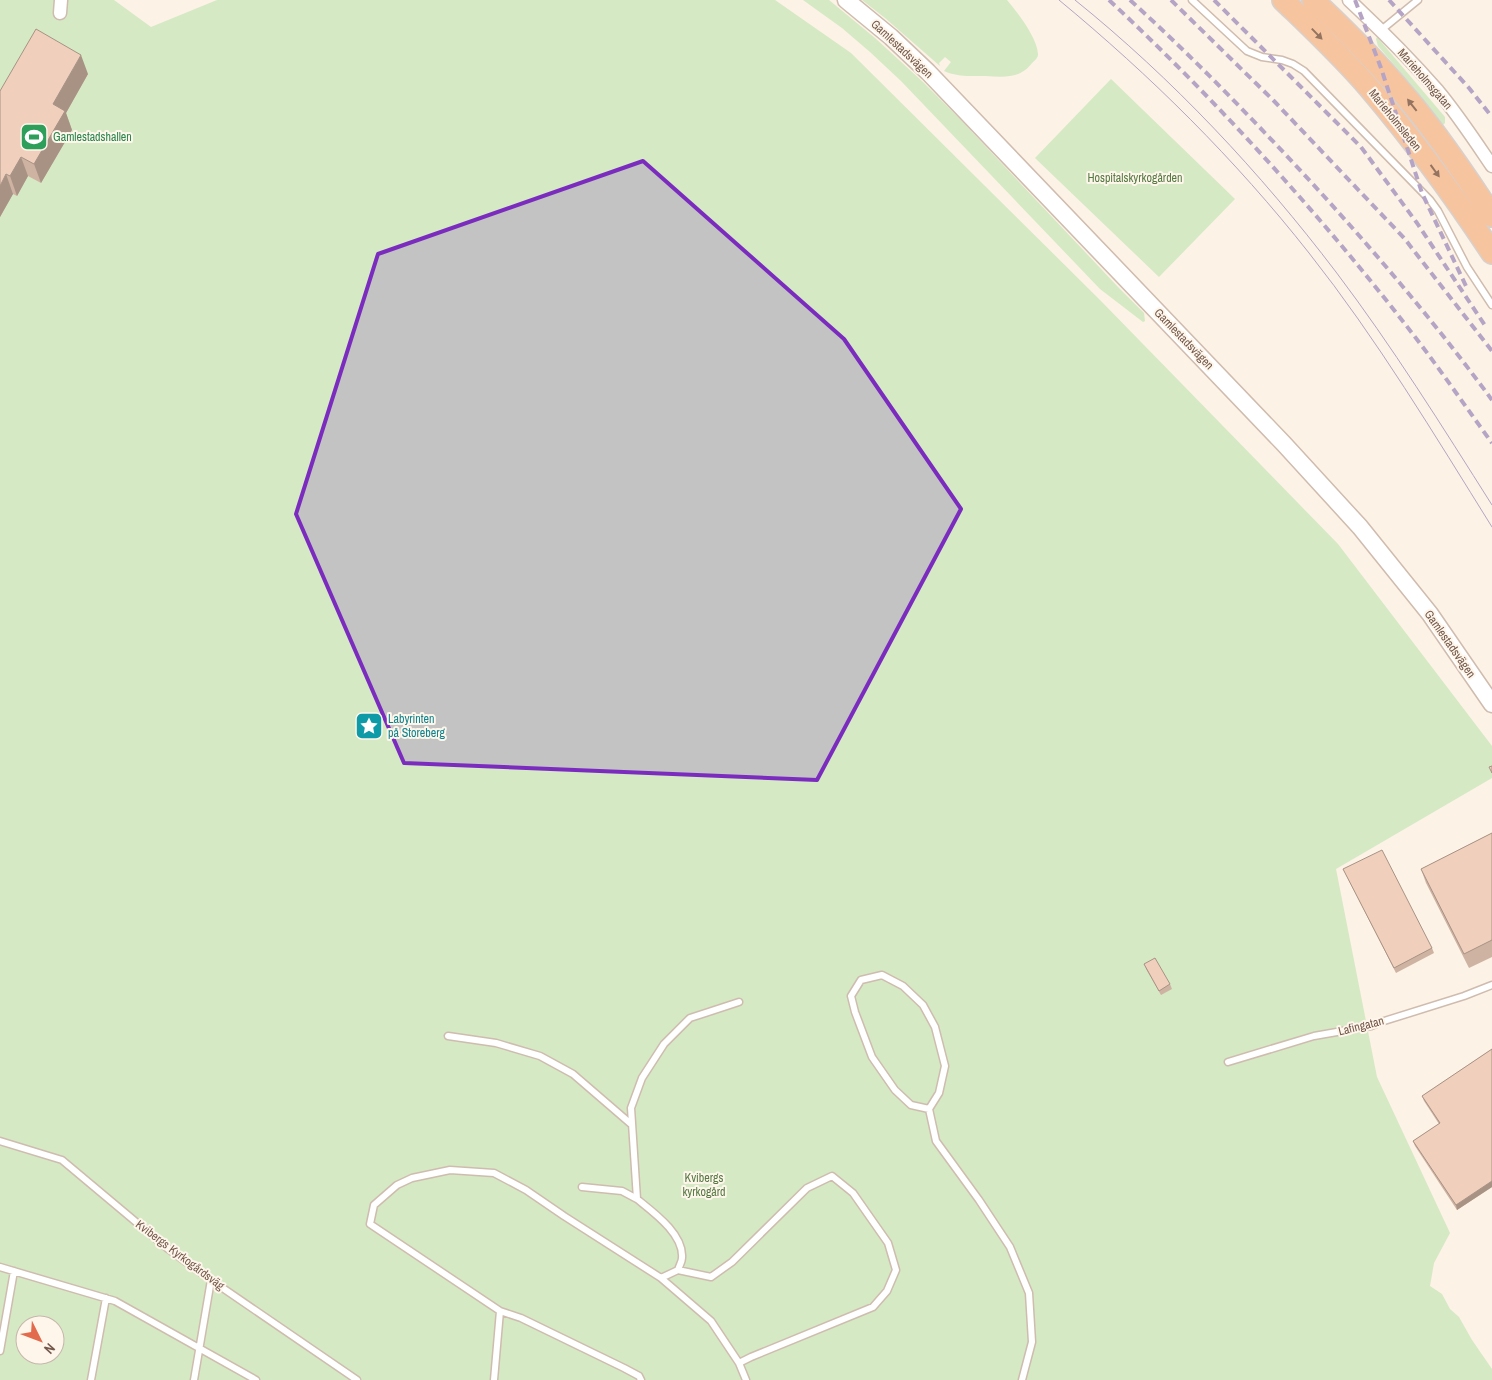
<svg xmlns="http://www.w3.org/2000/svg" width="1492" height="1380" viewBox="0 0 1492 1380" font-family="'Archivo Narrow',sans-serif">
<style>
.green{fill:#d4e9c4;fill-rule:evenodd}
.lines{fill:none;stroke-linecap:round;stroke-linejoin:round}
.service-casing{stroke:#cfbcaf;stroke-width:9}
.minor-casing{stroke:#cfbcaf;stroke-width:15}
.tertiary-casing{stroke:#cfbcaf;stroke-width:19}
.trunk-casing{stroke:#d8d0cd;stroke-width:24}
.service{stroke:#fff;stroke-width:6}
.minor{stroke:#fff;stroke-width:12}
.tertiary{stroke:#fff;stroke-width:16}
.trunk{stroke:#f6c49e;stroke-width:21}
.tram{stroke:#b5a4c5;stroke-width:1}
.rail{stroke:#b5a4c5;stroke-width:4;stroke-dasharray:8 5;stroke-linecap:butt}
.wall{fill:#ceb3a3}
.shaded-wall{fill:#a89284}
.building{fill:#f0d0bd;stroke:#a89284}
.oneway{fill:#947360}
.marked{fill:#7b2cbf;fill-opacity:0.2;stroke:#7b2cbf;stroke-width:4;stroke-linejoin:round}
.labels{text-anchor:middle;stroke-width:4;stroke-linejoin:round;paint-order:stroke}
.street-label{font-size:12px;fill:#74584b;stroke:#fef6eb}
.leisure-label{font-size:12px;fill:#27864d;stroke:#fef6eb;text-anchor:start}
.park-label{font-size:12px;fill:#547943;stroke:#fef6eb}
.culture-label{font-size:12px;fill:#0d838f;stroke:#fef6eb;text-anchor:start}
</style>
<rect width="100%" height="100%" fill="#fcf2e5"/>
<path class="green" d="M0,0h114l37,27 66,-27h558l76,53 249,247 238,244 154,202v32l-156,91 41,208 73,156 -16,30 -4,23 12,8 8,15 9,8 13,23 20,29v11h-1492zM25,1325h30v30h-30z
M803,0h26l46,38 48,44 35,35 160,170 26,26 1,8 -2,1 -43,-33 -199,-208 -31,-29 -28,-24z
M862,0h145c10,12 30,37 31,54 0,4 -3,6 -6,9 -12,16 -28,14 -46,13 -14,0 -29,1 -42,-5l7,-9 -6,-5 -6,6 1,3 -55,-48z
M1377,37l68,80v6l-2,2 -29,-37 -36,-42 -2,-7z
M1111,79l124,120 -76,78 -124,-119z"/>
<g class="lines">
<g class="service-casing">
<path id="service" d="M1192,0l55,51 15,6 20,3 11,4 11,7 126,129 8,11 29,56 25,38
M1380,31l38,-31
M448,1036l48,7 44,13 33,18 58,50
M1228,1062l86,-26 57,-10 10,-4 83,-26 28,-11
M929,1109l-18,-4 -16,-15 -23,-33 -17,-45 -4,-16 10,-16 21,-5 21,11 20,19 12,22 10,39 -6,27 -10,16 7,32 43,59 31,47 19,46 3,49 -10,38
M0,1141l62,19 105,88 44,32 146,100
M582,1187l40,4 15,8
M0,1267l115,34 141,79
M678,1270c1,-4 4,-8 4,-12 2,-24 -29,-46 -45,-59l-6,-91 11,-30 22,-34 26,-26 49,-16
M500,1311l21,7 103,50 15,8 2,4
M0,1351l14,-80
M739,1363l12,-6 122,-50 14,-16 9,-21 -8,-27 -35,-50 -21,-17 -25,12 -75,74 -21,15 -33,-7 -17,8 50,43 28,42 7,17
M91,1380l15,-82
M194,1380l17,-100
M494,1380l6,-69 -130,-87 4,-19 23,-20 15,-7 38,-8 44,3 32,17 38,26 97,62"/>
</g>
<g class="minor-casing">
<path id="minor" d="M1349,0c31,29 61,59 89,91 20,24 37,50 54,75
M60,13l1,-13"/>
</g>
<g class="tertiary-casing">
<path id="tertiary" d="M846,0l45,37 37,35 356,372 76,83 70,87 62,90"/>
</g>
<g class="trunk-casing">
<path id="trunk" d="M1283,0c30,29 61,58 88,90 44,52 84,107 121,163
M1313,0c31,29 61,59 88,91 34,39 63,82 91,125"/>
</g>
<use href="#service" class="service"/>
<use href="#minor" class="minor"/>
<use href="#tertiary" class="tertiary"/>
<use href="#trunk" class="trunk"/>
<path class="tram" d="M1059,0c92,76 176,159 250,253 68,86 125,181 183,274
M1075,0c98,79 185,172 261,272 56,74 106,154 156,233"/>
<path class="rail" d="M1109,0c106,99 206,209 296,324 30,38 58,79 87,119
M1130,0c54,49 105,101 155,154 73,78 143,159 207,246
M1171,0l103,101 130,137 88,113
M1214,0l147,147 56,76 69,104
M1355,0l26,68 41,125 44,93
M1389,0l80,88 23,29"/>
</g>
<path class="wall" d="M88,74l-22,39 6,17 -31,53 -13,-7 -11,20 -4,-2 -13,23v-126z
M1492,833v124l-23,11 -43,-85 -5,-14z
M1343,869l89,79 2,5 -38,20z
M1144,964l26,20 2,5 -11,6 -15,-26z
M1492,1049v138l-35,23 -42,-64 -2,-5 26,-17 -15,-23 -2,-5z"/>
<path class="shaded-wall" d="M81,55l7,19 -22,39 6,17 -31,53 -7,-19 19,-60z
M21,157l7,19 -11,20 -7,-20z
M6,174l7,20 -13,23v-31z
M1492,1181v6l-35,23 -1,-5z"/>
<path class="building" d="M36,29l45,26 -28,49 12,7 -31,53 -13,-7 -11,19 -4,-2 -6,12v-95z
M1492,766v7l-3,-6z
M1492,833v107l-28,14 -43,-85z
M1382,850l50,98 -38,20 -51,-99z
M1155,958l15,26 -11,7 -15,-27z
M1492,1049v132l-36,24 -43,-64 27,-18 -18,-27z"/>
<defs><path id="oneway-solid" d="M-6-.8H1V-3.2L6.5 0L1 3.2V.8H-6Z" transform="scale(1.25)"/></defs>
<g class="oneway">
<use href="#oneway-solid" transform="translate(1317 34) rotate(46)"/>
<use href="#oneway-solid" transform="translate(1412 105) rotate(-128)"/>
<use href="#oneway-solid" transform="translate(1435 171) rotate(54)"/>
</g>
<path class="marked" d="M643,161l201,178 117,170 -144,271 -413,-17 -108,-249 82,-260z"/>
<defs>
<g id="stadium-square" transform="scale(1.4375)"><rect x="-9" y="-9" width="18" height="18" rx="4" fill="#2e9e5b" stroke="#fef6eb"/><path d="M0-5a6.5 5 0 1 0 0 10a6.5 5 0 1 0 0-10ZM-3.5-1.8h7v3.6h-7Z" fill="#fff"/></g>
<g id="sight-square" transform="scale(1.4375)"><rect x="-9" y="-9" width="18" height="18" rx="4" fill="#0f9aa8" stroke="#fef6eb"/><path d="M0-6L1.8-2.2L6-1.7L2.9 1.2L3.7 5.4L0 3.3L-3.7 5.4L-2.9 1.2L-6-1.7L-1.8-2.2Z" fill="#fff"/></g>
</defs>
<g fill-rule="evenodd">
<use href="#stadium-square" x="34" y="137"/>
<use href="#sight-square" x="369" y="726"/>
</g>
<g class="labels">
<g class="street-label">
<text transform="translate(902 49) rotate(43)" y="4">Gamlestadsvägen</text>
<text transform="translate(1425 79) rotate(49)" y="4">Marieholmsgatan</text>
<text transform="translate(1395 120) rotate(51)" y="4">Marieholmsleden</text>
<text transform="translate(1184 339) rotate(46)" y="4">Gamlestadsvägen</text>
<text transform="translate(1450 644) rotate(55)" y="4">Gamlestadsvägen</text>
<text transform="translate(1361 1026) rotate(-14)" y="4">Lafingatan</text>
<text transform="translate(180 1255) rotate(37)" y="4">Kvibergs Kyrkogårdsväg</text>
</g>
<g class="leisure-label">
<text x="53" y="141">Gamlestadshallen</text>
</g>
<g class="park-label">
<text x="1135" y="182">Hospitalskyrkogården</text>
<text x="704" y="1182">Kvibergs<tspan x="704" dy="14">kyrkogård</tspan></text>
</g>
<g class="culture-label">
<text x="388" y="723">Labyrinten<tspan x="388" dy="14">på Storeberg</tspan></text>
</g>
</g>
<g transform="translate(40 1340) rotate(132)"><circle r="24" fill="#fef6eb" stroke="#c7b7ab"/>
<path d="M0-4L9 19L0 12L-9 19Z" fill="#e26b4e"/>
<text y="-8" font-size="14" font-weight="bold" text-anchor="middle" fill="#74584b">N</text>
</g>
</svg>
